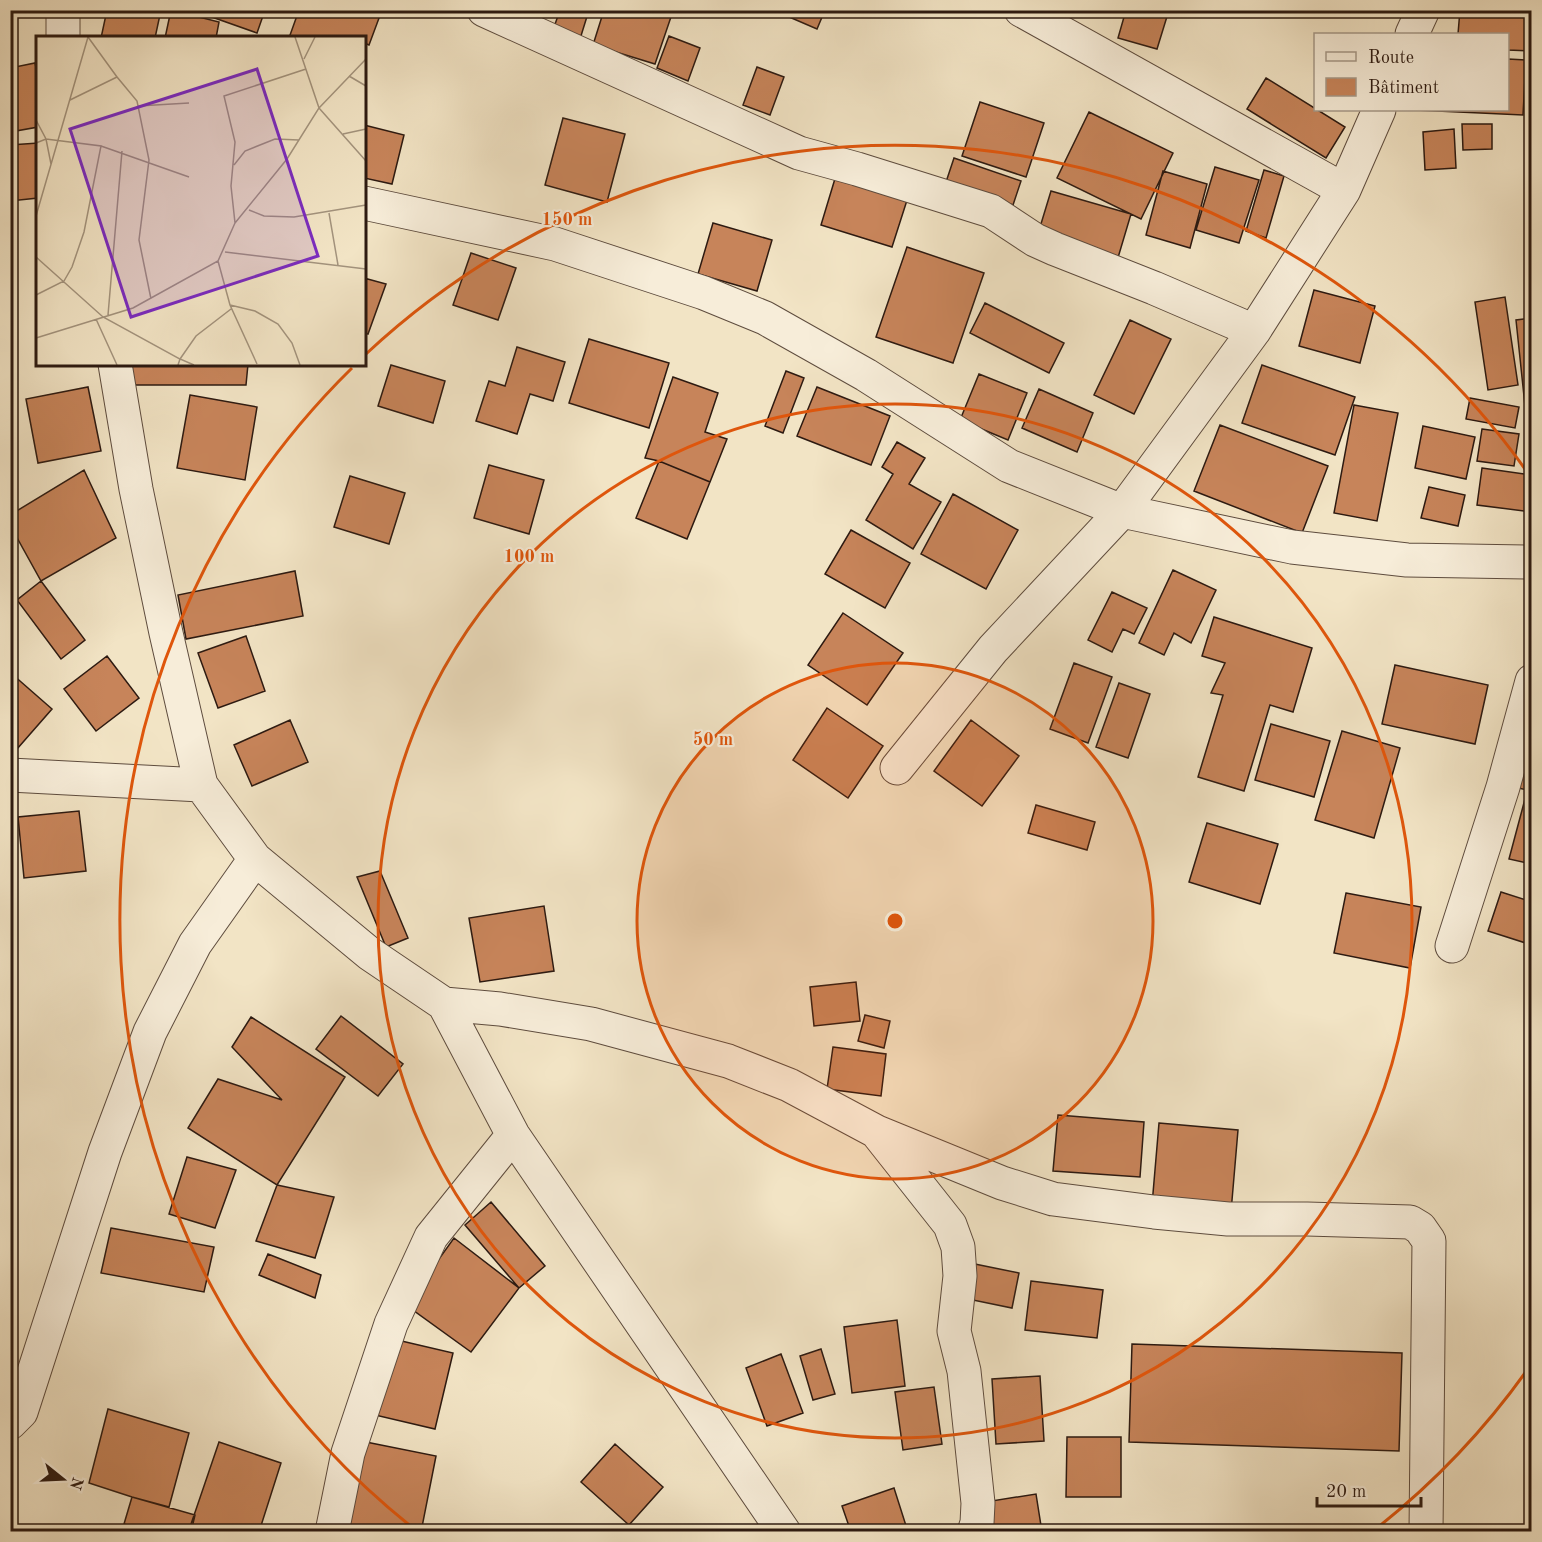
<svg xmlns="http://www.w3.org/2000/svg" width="1542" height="1542" viewBox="0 0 1542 1542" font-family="'Old Standard TT',serif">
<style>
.building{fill:#c7845a;stroke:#2d1a11;stroke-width:1.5}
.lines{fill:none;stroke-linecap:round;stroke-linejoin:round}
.minor-casing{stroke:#5e4c3e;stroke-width:35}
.minor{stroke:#f7edd9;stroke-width:33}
.ring{fill:none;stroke:#df560c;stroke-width:3}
.inset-road{fill:none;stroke:#a3937d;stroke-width:1.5}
.view{fill:#7b2cbf;fill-opacity:0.15;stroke:#7b2cbf;stroke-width:3}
.inset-edge{fill:none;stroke:#2d1a11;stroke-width:3}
.centre{fill:#df560c;stroke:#f7edd9;stroke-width:3}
.ring-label{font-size:18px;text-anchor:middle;font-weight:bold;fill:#df560c;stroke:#f7edd9;stroke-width:4.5;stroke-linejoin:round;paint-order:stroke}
</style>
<rect width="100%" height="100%" fill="#f2e4c5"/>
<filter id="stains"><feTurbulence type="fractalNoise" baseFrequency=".00333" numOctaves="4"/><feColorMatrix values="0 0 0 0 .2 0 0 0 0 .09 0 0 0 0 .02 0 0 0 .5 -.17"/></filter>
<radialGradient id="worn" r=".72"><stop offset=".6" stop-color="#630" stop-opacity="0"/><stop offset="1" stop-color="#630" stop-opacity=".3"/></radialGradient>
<path class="building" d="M107,10h54l-6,28h-54z
M171,10l48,12 -3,16h-51z
M192,10h73l-8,23z
M299,10h50l6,3 1,-3h26l-13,35 -5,-2v-5h-75z
M560,10h29l-9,29 -27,-9z
M604,10l69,1 -18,53 -62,-19z
M773,10h52l-8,19z
M1126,10h43l-12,39 -39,-11z
M1460,10h72l-1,41 -23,-1v-16h-50z
M669,36l31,12 -12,33 -31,-13z
M1508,59l18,1 -3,55 -108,-5h93z
M35,63l3,14v50l-28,5v-64z
M757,67l27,10 -14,38 -27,-10z
M1266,78l79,49 -19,31 -79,-49z
M980,102l64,21 -18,54 -64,-21z
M1089,112l84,41 -32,66 -84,-41z
M563,118l62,16 -18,68 -62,-17z
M1462,124h30v25l-29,1z
M364,125l40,10 -12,49 -28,-6z
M1454,129l2,39 -31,2 -2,-38z
M38,143v55l-28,3v-56z
M954,158l67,23 -8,24 -67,-23z
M1215,167l44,13 -20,63 -43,-13z
M1264,170l20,6 -18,62 -20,-7z
M1163,171l44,13 -17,64 -44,-13z
M837,172l72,22 -17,53 -71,-22z
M1051,191l80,23 -14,47 -80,-24z
M713,223l59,17 -15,51 -59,-17z
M907,247l77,26 -31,90 -77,-26z
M471,253l45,15 -18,52 -45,-15z
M364,278l22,6 -18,50 -4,-1z
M1314,290l61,16 -15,57 -61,-17z
M1505,297l13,88 -30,5 -13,-88z
M985,303l79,40 -15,30 -79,-40z
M1532,318v87l-7,1 -9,-86z
M1130,320l41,19 -37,75 -40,-19z
M589,339l80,24 -20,65 -80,-25z
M517,347l48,15 -12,39 -23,-7 -13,40 -41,-13 13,-40 16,5z
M130,364h118l-2,21h-117z
M391,365l54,16 -12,42 -55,-17z
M1262,365l93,32 -20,58 -93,-32z
M786,371l18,7 -21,55 -18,-7z
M979,374l48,19 -19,47 -48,-20z
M673,377l45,16 -13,39 22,7 -17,43 -51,-21 -14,-3z
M88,387l13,64 -63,12 -12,-64z
M817,387l73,29 -19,49 -74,-29z
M1039,389l54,24 -16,39 -55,-24z
M190,395l67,12 -12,73 -68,-12z
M1470,398l49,9 -4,21 -49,-9z
M1354,405l44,8 -21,108 -43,-8z
M1220,425l108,41 -26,67 -108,-42z
M1423,426l52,11 -9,42 -51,-11z
M1482,429l37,5 -5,32 -37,-5z
M897,442l28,16 -16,26 32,18 -28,47 -47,-29 27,-46 -11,-7z
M659,461l51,21 -23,57 -51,-21z
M489,465l55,15 -15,54 -55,-16z
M1482,468l50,7v37l-55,-7z
M84,470l32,68 -75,43 -31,-56v-10z
M350,476l55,17 -16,51 -55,-17z
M1429,487l36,8 -7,31 -37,-8z
M953,494l65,36 -32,59 -65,-35z
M851,530l59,33 -25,45 -60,-34z
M1173,570l43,20 -25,53 -17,-10 -10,22 -25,-12z
M295,571l8,45 -117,23 -8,-44z
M41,581l44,59 -24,19 -44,-59z
M1112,592l35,16 -13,26 -11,-5 -11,23 -24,-12z
M843,613l60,40 -36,52 -59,-40z
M1214,617l98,31 -19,64 -23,-7 -26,86 -46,-14 25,-82 -12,-2 14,-30 -23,-7z
M246,636l19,55 -47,17 -20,-55z
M107,656l32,42 -43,33 -32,-42z
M1074,663l38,14 -24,66 -38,-14z
M1395,665l93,20 -13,59 -93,-20z
M12,674l40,35 -42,48v-81z
M1119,683l31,11 -22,64 -32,-11z
M827,708l56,38 -35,52 -55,-38z
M1532,713v78l-18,-4z
M290,720l18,42 -56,24 -18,-41z
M971,720l48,36 -37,50 -48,-35z
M1271,724l59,17 -16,56 -59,-17z
M1342,731l58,17 -26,90 -59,-18z
M1525,799l7,2v63l-23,-5z
M1036,805l59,17 -8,28 -59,-17z
M79,811l7,60 -62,7 -6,-61z
M1207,823l71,21 -18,60 -71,-22z
M380,871l28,67 -22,9 -29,-70z
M1501,892l31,10v43l-44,-14z
M1346,893l75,14 -11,61 -76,-15z
M544,906l10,65 -74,11 -11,-64z
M856,982l4,39 -46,5 -4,-39z
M865,1015l25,6 -6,27 -26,-7z
M341,1016l62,48 -25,32 -62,-47z
M251,1017l94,60 -68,108 -89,-57 30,-49 64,21 -50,-53z
M833,1047l53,7 -5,42 -54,-7z
M1058,1115l86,7 -4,55 -87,-6z
M1159,1123l79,7 -7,82 -79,-7z
M187,1157l49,13 -21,58 -46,-14z
M277,1185l57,12 -19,61 -59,-17z
M491,1202l54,64 -26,22 -54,-63z
M111,1228l103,19 -10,45 -103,-19z
M454,1238l65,50 -48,64 -65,-47z
M268,1254l53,21 -6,23 -56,-23z
M970,1263l49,10 -7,35 -49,-10z
M1031,1281l72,9 -6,48 -72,-8z
M897,1320l8,66 -53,7 -8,-66z
M393,1339l60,14 -18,76 -60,-14z
M1132,1344l270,9 -3,98 -270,-9z
M821,1349l14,45 -22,6 -13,-44z
M781,1354l22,59 -36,13 -21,-58z
M1040,1376l4,65 -48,3 -4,-65z
M934,1387l8,57 -39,6 -8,-58z
M108,1409l81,24 -20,74 -37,-10 -43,-14z
M1067,1437h54v60h-55z
M361,1441l75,15 -15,76h-78z
M219,1442l62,21 -22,69h-64l-6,-2z
M615,1444l48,43 -34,38 -48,-43z
M894,1488l14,44h-57l-9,-26z
M1036,1494l6,38h-52l-5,-30z
M132,1497l63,18 -4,17h-39l-28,-8z"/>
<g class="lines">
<g class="minor-casing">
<path id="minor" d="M484,10l315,143 58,16 134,42 44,29 20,9 99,39 100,43
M1021,10l323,180 35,-80
M1412,34l11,-24
M63,38v-28
M364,203l191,41 149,49 61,25 101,57 143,91 113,45 170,36 115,13 125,2
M115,364l21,125 30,144 35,152 54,74 115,95 74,50 69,131 271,397
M897,768l96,-119 129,-138 132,-180 90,-141
M10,775l191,10
M1452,946l51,-159 29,-106
M444,1004l56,5 91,15 137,37 61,24 88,47 125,51 51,16 101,13 74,7h79l103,3 10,6 9,13 -3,291
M878,1134l72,91 8,22 2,29 -6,55 10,40 14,132 -1,20 -3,9
M10,1423l11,-11 84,-260 45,-120 45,-88 60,-85
M332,1532l16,-79 43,-129 40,-87 82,-102"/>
</g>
<use href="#minor" class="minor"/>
</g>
<circle cx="895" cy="921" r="258" fill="#df560c" fill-opacity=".12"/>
<g class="ring">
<circle cx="895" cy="921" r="258"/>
<circle cx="895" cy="921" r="517"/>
<path d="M1530 1366A775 775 0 0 1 1377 1528M413 1528A775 775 0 0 1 352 368M366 354A775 775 0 0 1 1530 476"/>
</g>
<g transform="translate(36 36)">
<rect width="330" height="330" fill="#f2e4c5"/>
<path class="inset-road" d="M52,1l29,40M268,23l11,-22M330,23l-47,49 47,53M313,40l17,10M34,64l47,-23 20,24 12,59 -10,80 12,59M102,70l51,-3M0,84l10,19 5,25M307,98l23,-5M0,107l10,-4 55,7 -17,86 -12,35 -8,14 -28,14M65,110l88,31M198,129l11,-14 30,-12 24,1M213,174l15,6 30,1 72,-12M293,177l9,52M0,180l52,-179M199,187l52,-64 32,-51 -24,-71M189,216l141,17M0,221l67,60 77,42 -2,6M182,225l12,44 27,59M194,269l25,6 23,13 14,19 8,22M72,279l14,-164M60,283l21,46M0,302l97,-30 85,-47 17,-38 -4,-37 4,-44 -11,-46 82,-27M158,329l-14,-6 16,-23 35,-27"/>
<path class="view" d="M221,33l61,187 -187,61 -61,-188z"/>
<rect width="330" height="330" class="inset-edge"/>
</g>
<circle cx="895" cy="921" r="9" class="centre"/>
<g class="ring-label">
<text x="567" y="225">150 m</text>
<text x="529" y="562">100 m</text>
<text x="713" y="745">50 m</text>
</g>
<rect width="1542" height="1542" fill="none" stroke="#f2e4c5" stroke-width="36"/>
<rect x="12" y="12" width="1518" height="1518" fill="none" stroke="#2d1a11" stroke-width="3"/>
<rect x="18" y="18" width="1506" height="1506" fill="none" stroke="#2d1a11" stroke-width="1.5"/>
<rect x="1314" y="33" width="195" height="78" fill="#f7edd9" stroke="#a69989" stroke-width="1.5"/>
<rect x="1326" y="52" width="30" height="9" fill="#f7edd9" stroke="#a69989" stroke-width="1.5"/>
<text x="1368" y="63" font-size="18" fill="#2d1a11">Route</text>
<rect x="1326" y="78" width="30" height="18" fill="#c7845a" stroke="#a69989" stroke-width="1.5"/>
<text x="1368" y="93" font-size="18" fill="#2d1a11">Bâtiment</text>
<g transform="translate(63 1479) rotate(108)" stroke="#f7edd9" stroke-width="4.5" paint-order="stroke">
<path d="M0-4.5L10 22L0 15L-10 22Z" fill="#2d1a11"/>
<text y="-9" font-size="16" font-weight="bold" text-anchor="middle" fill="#2d1a11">N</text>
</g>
<path d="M1317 1497v9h104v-9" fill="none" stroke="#2d1a11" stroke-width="3"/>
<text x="1326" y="1497" font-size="18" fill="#2d1a11" stroke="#f7edd9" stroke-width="4.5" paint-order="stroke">20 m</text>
<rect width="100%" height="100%" filter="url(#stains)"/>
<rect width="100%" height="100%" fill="url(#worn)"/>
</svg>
